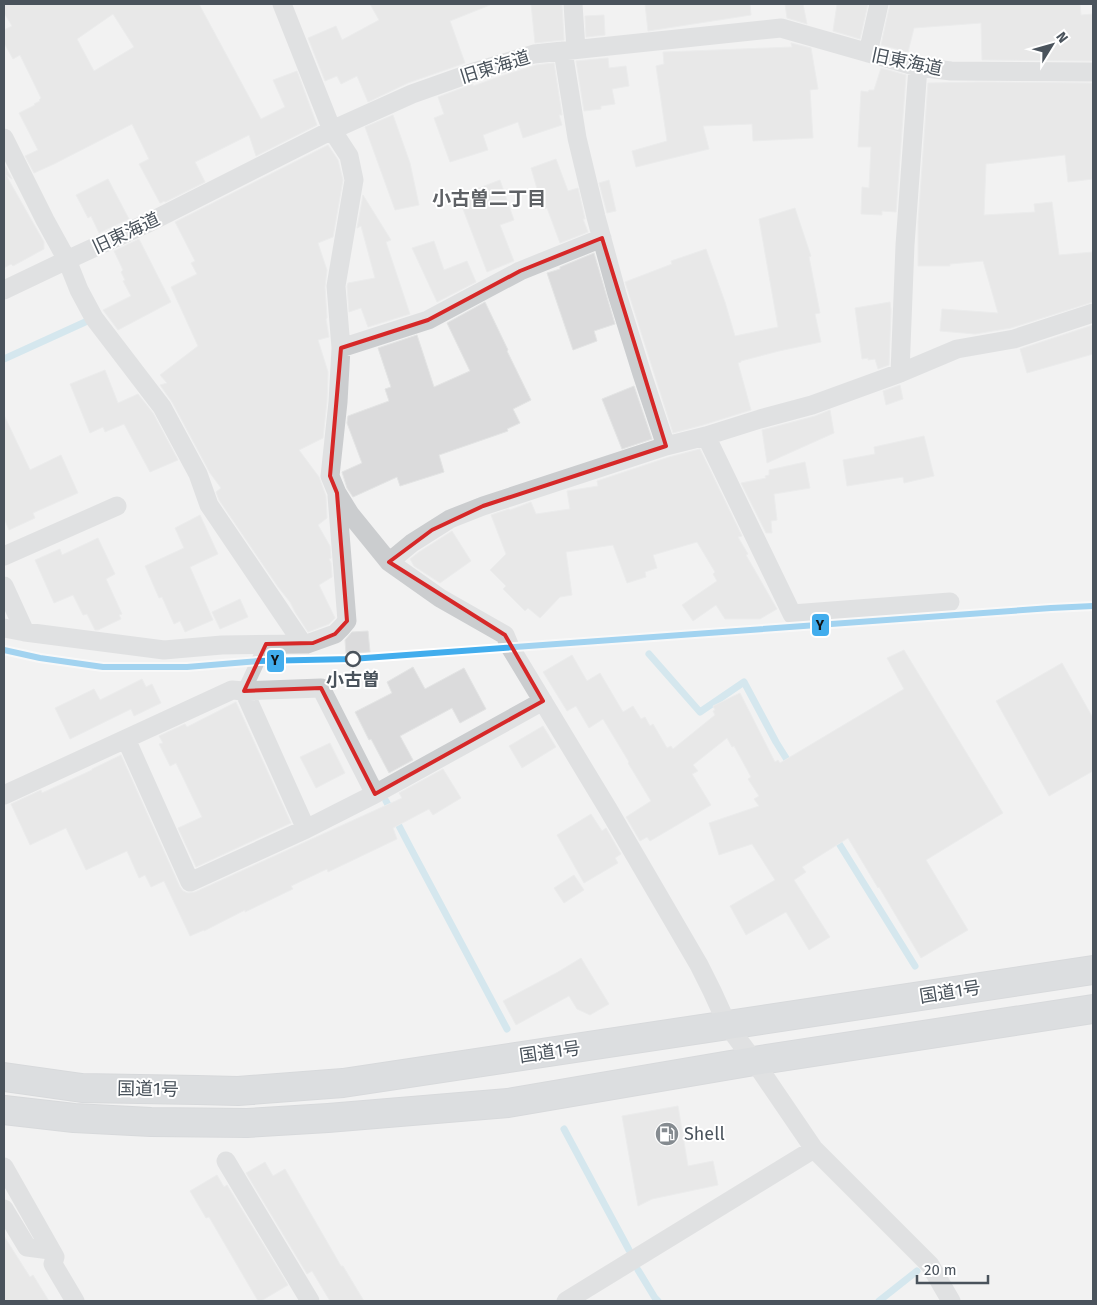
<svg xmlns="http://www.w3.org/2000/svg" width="1097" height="1305" viewBox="0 0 1097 1305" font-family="'Fira Sans','Noto Sans JP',sans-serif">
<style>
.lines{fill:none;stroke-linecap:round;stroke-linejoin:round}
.stream{stroke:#b2dae8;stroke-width:7}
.building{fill:#dbdbdc;stroke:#e3e4e4;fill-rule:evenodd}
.trunk-casing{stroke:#b7bbc0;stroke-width:30}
.pedestrian{stroke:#cbcdcf;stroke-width:14}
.minor{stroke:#cbcdcf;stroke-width:19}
.trunk{stroke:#c2c6c9;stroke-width:28}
.rail-1-casing{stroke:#fff;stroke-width:10}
.rail-1{stroke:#42aded;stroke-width:6}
.marked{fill:none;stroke:#d62828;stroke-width:4;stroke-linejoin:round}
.stop-dot{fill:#fff;stroke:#4a535c;stroke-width:2.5}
.labels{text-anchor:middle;stroke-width:4;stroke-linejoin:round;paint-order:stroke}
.street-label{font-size:18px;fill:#4a535c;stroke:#fff}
.stop-label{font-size:18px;font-weight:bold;fill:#4a535c;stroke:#fff}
.poi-label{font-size:18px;fill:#4a535c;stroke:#fff;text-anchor:start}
.neighbourhood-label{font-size:19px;font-weight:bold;fill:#5e6165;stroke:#fff}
.line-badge{stroke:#fff;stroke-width:2}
.pale-badge-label{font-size:14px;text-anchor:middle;font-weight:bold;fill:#111}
</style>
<rect width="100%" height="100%" fill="#f2f2f2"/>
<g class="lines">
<path class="stream" d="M4,359l90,-41
M649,654l51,58 44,-30 32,60 15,24
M386,801l23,44 98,184
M835,837l80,129
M564,1129l65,121
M638,1270l17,28 3,3
M879,1301l38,-30"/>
</g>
<path class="building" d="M4,4h195l62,115 24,-12 -12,-27 24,-9 20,54 -61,31 -7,-21 -54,27 10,20 -40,20 -1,-1 -3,2h-1l-21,-39 10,-5 -17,-35 -78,40 -20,9 -9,-17 13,-6 -19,-37 16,-8 -1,-1 6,-3 -1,-1 2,-2 -21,-43 -7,4 -9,-16v-13l8,-4 -8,-13zM113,14l21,33 -40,24 -17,-32z
M370,4h120v1l-40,16 15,42 -57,20 -40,19 -11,-26 -16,8 -4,-8 -12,5 -17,-43 28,-12 6,14 37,-20z
M531,4h31l2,36 -29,3z
M645,4h105l1,11 -103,16z
M785,4h18l4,20 -20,-6z
M837,4h31l-8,35 -27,-8z
M890,4h190l1,11 12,-1v47l-111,-1 -1,-37 -67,5 -6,24 -27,-7z
M604,15l1,20 -19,2 -1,-21z
M791,43l20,5 7,41 -8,1 3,48 -60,3 -1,-17 -49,2 6,23 -73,18 -4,-16 35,-10 -11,-75 8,-2 -1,-12 129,-5z
M608,58l1,10 17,-2 3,20 -17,3 3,15 -14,2v3l-17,2 -8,-50z
M554,63l8,52h-3l3,10 -39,13 -5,-16 -35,13 5,15 -38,12 -16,-44 10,-4 -6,-17 35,-13v2l28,-10 35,-11z
M881,68l25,7 -10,137 -14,-1v4l-21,-1 1,-27 7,1 2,-41h-13l3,-56 7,1 1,-2h5z
M983,82l110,1v96l-25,3 -3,-27 -79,9 -2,51 51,-3 -1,-8 18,-2 7,53 34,-3v50l-82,26 -36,6 -35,-3 2,-22 56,4 -15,-52 -33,3v2h-32v-43l10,-140z
M393,115l17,48 9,42 -24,5 -30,-83z
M328,145l10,15 5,20 -10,57 -15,6 9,27 -2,17 2,31 -1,1 3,18 -11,3 10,32 -1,29 -4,37 -24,12 20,27 7,19 1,22 -9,7 12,21 1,12 -2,1 2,4 1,14 -13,8 16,33 -6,6 -21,8 -13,-20 -5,-10 -12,-15 -59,-87 -3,-8 5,-4 -11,-15 -38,-71 -12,-17 7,-2 -7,-8 38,-29 -27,-59 26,-13 -6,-11 4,-2 -20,-39z
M556,159l12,32 10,-3 7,31h-2l5,13 -28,11 -13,-35 -4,1 -12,-41z
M4,164l8,15 -6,-4 38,67v7l-31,17 -2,-2 -7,4z
M108,179l21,40 -30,14 -8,-17 -3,2 -12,-23z
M500,180l14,40 -14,5 14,36 -27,11 -29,-76z
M609,180l7,31 -9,2 -8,-30z
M363,195l28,45 -5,2 24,72 -42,13 -7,-19 -12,4 -2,-26 1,-3 27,-5 -14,-52 -4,2z
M795,208l16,48 -2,1 11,56 -5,1 6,28 -42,9 -38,10v1l-3,1 13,47 -48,15 -30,8 -48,-151 47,-18 -1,-3 35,-12 19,53 10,34 43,-9 -19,-108z
M139,239l32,63 -53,28 -15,-20 28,-14 -8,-15 2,-1 -4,-8 2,-2 -9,-19z
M434,241l10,29 23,-9 9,21 -39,20 -25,-54z
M594,253l21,71 -21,7 3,10 -24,9 -26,-77 13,-4v-2z
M485,302l23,48 -1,1 24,49 -18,9 7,14 -13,6 1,2 -69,24 5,17 -44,14 -3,-9 -44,20 -6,-9 -5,-16 20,-9 -15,-40 1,-7 41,-15 -4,-12 6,-2 -13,-39 39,-13 17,52 36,-16 -23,-48z
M890,302l1,8 -2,55 -11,4 -3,-10 -7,1v-2l-6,1 -7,-51z
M1093,325v29l-66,19 -7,-24z
M105,370l13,33 20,-9 15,19 25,47 -28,12 -26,-48 -19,8 -2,-5 -13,6 -20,-49z
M900,385l3,14 -17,6 -3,-14z
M634,386l18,53 -30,10 -20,-50z
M830,410l4,23 -67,30 -5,-33 53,-14z
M4,415l26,55 31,-15 17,38 -45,20 2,5 -26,12 -5,-12z
M924,436l10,40 -30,7 -1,-6 -56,9 -4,-26 32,-6 -1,-7z
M700,449l42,87 -4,1 10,17 -2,1 31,54 -17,10h-35l-9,-14 -23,16 -11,-16 35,-24 -4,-7 2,-2 -18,-30 -44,13 4,13 -12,4 1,5 -19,6 -14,-38 -47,7 6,43 -12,2 -20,21 -12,-10 -3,3 -22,-22 3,-3 -16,-16 16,-16 -15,-39 18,-6 1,1 21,-8 5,12 34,-5 -3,-18 31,-5 -1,-5 72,-24z
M805,462l5,26 -36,6 3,26 -6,1 1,12h-6l-25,-50 25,-5 -1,-2 4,-1v-5z
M200,515l18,39 -28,13 23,53 -28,12 -5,-11 -6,3 -12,-27 -3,1 -14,-32 39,-18 -9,-20z
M452,531l19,30 -31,22 -26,-17 -4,-7 9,-7z
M98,538l17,36 -9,5 16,35 -3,1 2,4 -23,11h-3l-8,-16 -4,1 -10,-20 -19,8 -19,-43 25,-11 2,6z
M240,599l8,18 -28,12 -8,-17z
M368,631l2,21 -24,1 -1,-13 7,-8z
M904,650l99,163 -77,47 42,70 -47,28 -42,-71 -1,1 -30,-50 -46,29 4,5 -12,8 36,57 -21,13 -23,-38 -40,23 -16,-29 45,-26 -23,-36 -33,11 -10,-32 50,-17 -5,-7 5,-3 -11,-17 3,-2 -17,-31 -2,1 -5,-9 -34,27 5,6 -6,3 19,31 -61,36 -3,-4 -7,4 -14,-24 25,-16 -23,-38 1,-1 -26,-43 -14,9 -13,-22 -9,5 -24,-39 29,-17 15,26 13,-8 23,39 10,-6 8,13 4,-2 5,9 3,-2 14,24 4,-2 2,3 42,-34 -2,-4 2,-1 -2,-4 27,-13 35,69 3,-2 2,3 124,-74 -17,-31z
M1062,663l31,55v53l-44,25 -53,-95z
M413,667l12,22 39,-21 22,41 -26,14 -8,-15 -52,28 13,24 -24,13 -18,-34 -2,1 -14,-28 37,-19 -5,-11z
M142,679l4,8 6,-3 9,19 -27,13 -3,-7 -61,30 -15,-31 39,-19 6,11z
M236,702l55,121 -95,44 -18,-39 24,-11 -26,-54 -6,3 -11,-22 4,-1 -4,-7 26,-12 2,3z
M543,726l13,21 -34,21 -13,-22z
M330,743l15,30 -29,15 -16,-31z
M121,755l59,132 3,4 5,2 7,-1 207,-94 -3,-5 44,-24 18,29 -28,17 -4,-6 -36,19 4,11 -69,33 -1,-3 -36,17 2,3 -48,23v-2l-41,21v-1l-14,6 -26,-55 -13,6 -6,-12 -6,3 -12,-27 -41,19 -20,-42 -36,17 -19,-41 30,-14 1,3 50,-23v-1z
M591,814l11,17 4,-3 15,26 -6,4 3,5 -34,20 -27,-48z
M574,875l10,15 -20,13 -10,-15z
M581,958l28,46 -19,11 -13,-6 -8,-13 -53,29 -13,-24 55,-29z
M678,1106l10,60 25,-5 5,24 -66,14 -14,7 -16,-90z
M265,1162l8,14 12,-7 56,97h2l21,35h-34l-18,-30 -5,3 -61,-101z
M217,1175l7,12 3,-2 61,100 -27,16h-3l-49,-84 -3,1 -16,-27z
M4,1236l26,41 3,-2 16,26h-45z"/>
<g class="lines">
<g class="trunk-casing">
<path id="trunk" d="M4,1077l78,11 115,2 41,1 105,-8 750,-113
M4,1110l70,8 77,4 96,1 81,-5 180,-15 246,-42 339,-52"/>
</g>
<path class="pedestrian" d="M244,691l22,-47"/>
<path class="minor" d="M282,4l50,126 17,26 5,24 -18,106 5,62 -3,54 -8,74 7,17 13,21 39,48 51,36 65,37 5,12 98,162 91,156 13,26 16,35 26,35 60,88 116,116 21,36
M573,4l3,45
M563,51l14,87 19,79 21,77 25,80 24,72
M868,53l11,-49
M4,138l41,82 22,40 83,-38 182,-92 80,-36 65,-23 57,-17 247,-26 137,39 33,4 142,1
M4,290l63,-30 12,30 15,28 68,89 36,67 11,31 94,139
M341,348l87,-28 92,-49 82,-33
M900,373l5,-128 13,-178
M706,436l86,178 158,-12
M4,556l113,-50
M389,562l23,-19 38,-24 33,-13 183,-60 40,-10 54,-17 52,-14 88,-32 57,-24 57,-10 79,-26
M4,586l21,46
M4,628l21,4 139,18 58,-5 85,-1 28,-10 7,-7 5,-6 -10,-125
M244,691l77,-3 54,106
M126,739l64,143 116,-53 69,-35 168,-93
M4,795l228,-105 12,1 62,138
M226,1161l84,140
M4,1167l51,90 -2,7 22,37
M4,1209l23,38 23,3
M566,1301l248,-152"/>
<use href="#trunk" class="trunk"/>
<g class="rail-1-casing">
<path id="rail-1" d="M4,650l36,8 63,9h84l71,-6 93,-2 700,-51 42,-2"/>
</g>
<use href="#rail-1" class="rail-1"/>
</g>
<path d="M0 0H1097V1305H0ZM602,238l64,208 -183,60 -51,24 -43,32 116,73 38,66 -168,93 -54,-106 -77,3 22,-47 47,-1 22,-9 12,-13 -10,-128 -7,-17 11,-128 87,-28 92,-49z" fill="#f2f2f2" fill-opacity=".55" fill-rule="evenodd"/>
<path class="marked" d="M602,238l64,208 -183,60 -51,24 -43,32 116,73 38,66 -168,93 -54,-106 -77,3 22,-47 47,-1 22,-9 12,-13 -10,-128 -7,-17 11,-128 87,-28 92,-49z"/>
<defs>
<g id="fuel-disc" transform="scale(1.25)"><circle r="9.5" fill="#858b90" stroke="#fff"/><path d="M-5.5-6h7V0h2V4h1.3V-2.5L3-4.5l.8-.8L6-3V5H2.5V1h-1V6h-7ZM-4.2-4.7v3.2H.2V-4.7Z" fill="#fff"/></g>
</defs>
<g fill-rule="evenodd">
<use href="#fuel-disc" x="667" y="1134"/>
</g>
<circle class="stop-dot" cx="353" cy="659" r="7"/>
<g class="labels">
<g class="street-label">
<text transform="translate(907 62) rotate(12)" y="6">旧東海道</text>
<text transform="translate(495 67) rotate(-17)" y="6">旧東海道</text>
<text transform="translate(126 233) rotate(-25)" y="6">旧東海道</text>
<text transform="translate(950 992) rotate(-9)" y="6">国道1号</text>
<text transform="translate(550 1052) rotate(-8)" y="6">国道1号</text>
<text transform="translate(148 1089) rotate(1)" y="6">国道1号</text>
</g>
<g class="stop-label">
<text x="353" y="686">小古曽</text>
</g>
<g class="poi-label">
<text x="684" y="1140">Shell</text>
</g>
<g class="neighbourhood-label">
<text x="489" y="205">小古曽二丁目</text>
</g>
</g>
<g class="line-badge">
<rect x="811" y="613" width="19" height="24" rx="5" fill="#42aded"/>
<rect x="266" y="649" width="19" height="24" rx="5" fill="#42aded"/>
</g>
<g class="pale-badge-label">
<text x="820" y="630">Y</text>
<text x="275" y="665">Y</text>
</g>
<rect width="1097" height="1305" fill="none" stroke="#4a535c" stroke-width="10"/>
<g transform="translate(1052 45) rotate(53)" stroke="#ffffff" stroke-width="4" paint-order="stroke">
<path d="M0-4L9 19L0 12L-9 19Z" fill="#4a535c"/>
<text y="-8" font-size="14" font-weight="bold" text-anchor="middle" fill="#4a535c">N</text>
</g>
<path d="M917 1275v8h71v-8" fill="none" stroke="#4a535c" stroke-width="2.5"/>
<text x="924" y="1275" font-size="15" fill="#4a535c" stroke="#ffffff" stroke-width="4" paint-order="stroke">20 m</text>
</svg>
